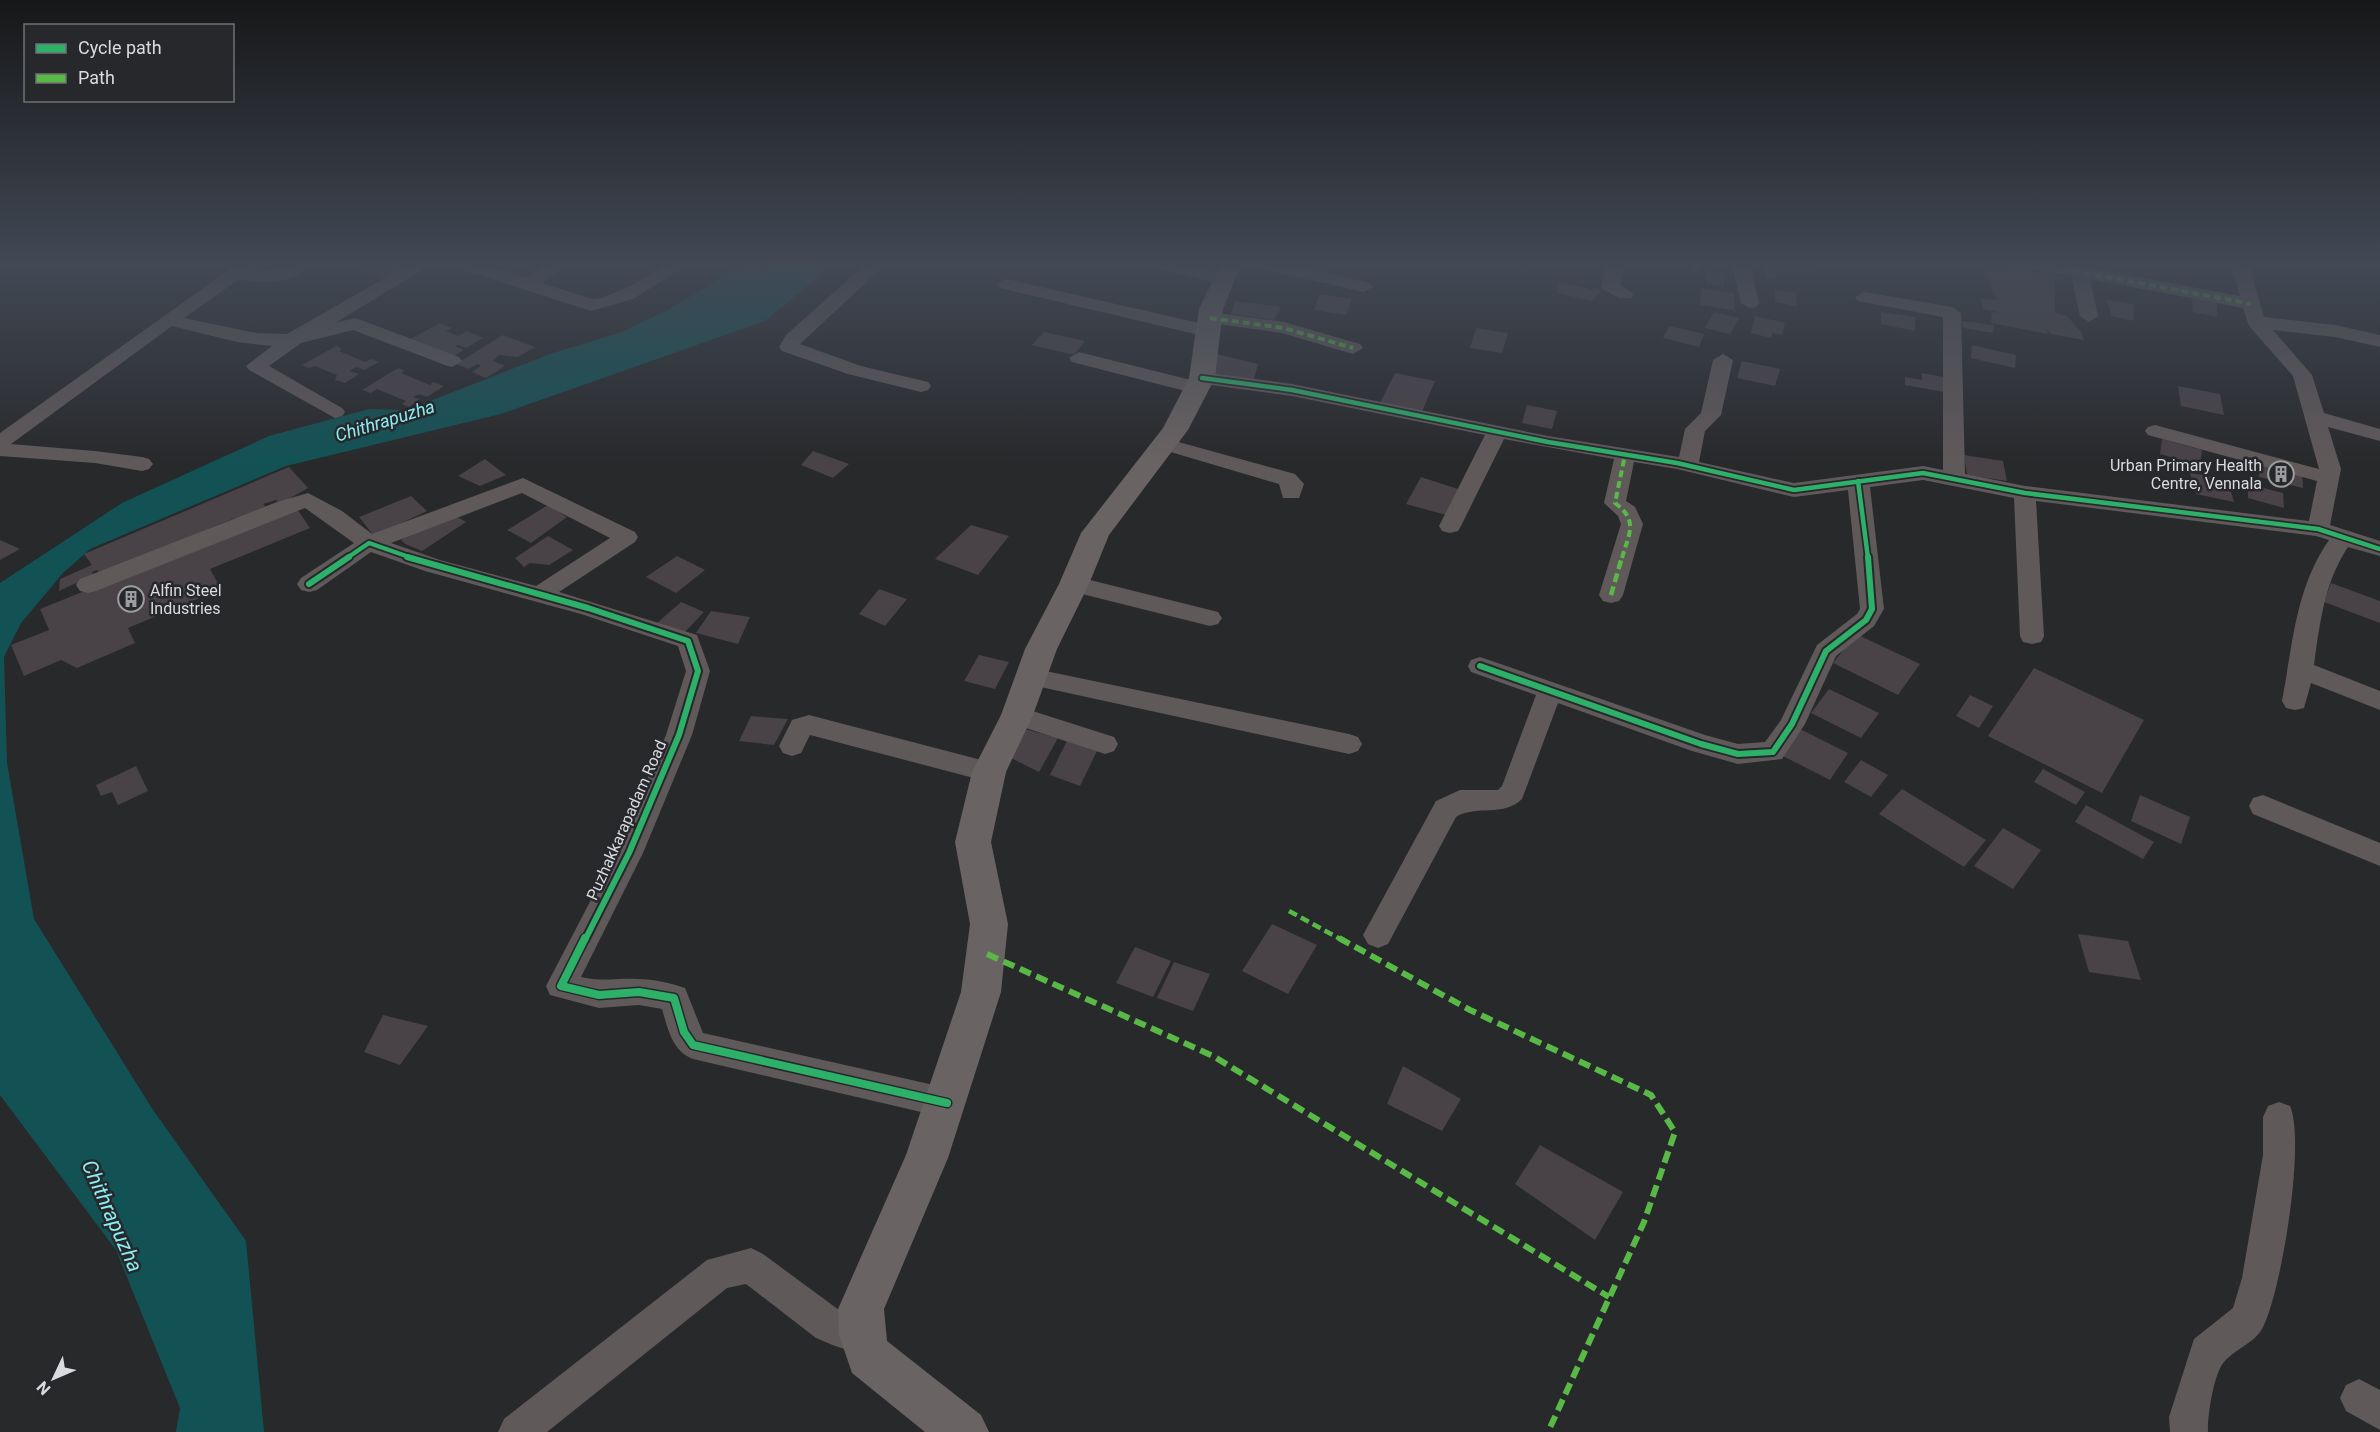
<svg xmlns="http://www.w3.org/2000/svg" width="2380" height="1432" viewBox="0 0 2380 1432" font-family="Roboto,sans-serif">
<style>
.water{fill:#125255}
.building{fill:#494247}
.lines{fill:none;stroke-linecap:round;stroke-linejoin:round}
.minor{fill:#60595a;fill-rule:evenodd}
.major{fill:#6a6363;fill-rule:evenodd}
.quiet-far2{stroke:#58b947;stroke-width:4;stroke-dasharray:7 4;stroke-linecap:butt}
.quiet-far1{stroke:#58b947;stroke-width:4.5;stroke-dasharray:9 4.5;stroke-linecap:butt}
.quiet{stroke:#58b947;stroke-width:6;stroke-dasharray:12 6;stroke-linecap:butt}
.cycleway-far2-casing{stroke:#27282c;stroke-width:8}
.cycleway-far1-casing{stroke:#27282c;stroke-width:10}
.cycleway-casing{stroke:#27282c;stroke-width:11}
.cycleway-far2{stroke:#2db169;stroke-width:4.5}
.cycleway-far1{stroke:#2db169;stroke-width:6}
.cycleway{stroke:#2db169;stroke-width:8}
.labels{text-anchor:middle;stroke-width:5;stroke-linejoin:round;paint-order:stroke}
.poi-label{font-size:16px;fill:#dadbde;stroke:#27282c;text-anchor:end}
.street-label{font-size:16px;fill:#dadbde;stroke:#27282c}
.water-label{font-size:18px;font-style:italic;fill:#89edf3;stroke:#27282c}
.near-water-label{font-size:21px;font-style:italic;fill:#89edf3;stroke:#27282c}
</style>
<rect width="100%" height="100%" fill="#28292b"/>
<path class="water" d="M749,262h87l-71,59 -264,93 -215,52 -196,83 -27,24 -42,50 -17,34 3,106 27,156 117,188 95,134 18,191h-88l4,-24 -64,-158 -116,-155v-512l122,-80 147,-67 100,-27 38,1 146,-57 66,-20 47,-22z"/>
<path class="building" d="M360,262h59l-27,17 -40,-12z
M1657,262h27l-2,8 -25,-5z
M1763,262l21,2 1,7 -9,-1 1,9 -11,-1z
M1792,262l18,2 1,10 -18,-3z
M1935,262h21l2,6 -22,-2z
M2002,266l65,12 -12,2v33l12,3 14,16 3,8 -33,-6 -5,-6 2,6 -57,-11 1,-11 11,1 -20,-4 -2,-10 16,1 -14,-32z
M1707,271l19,3 -2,13 -18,-3z
M1557,281l36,9 3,-2 5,3 -9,10 -35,-8z
M1701,288l33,5v17l-34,-5z
M1775,290l21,3 1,13 -22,-4z
M1320,294l32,5 -6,16 -32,-5z
M2192,298l25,5v14l-24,-5z
M2107,300l26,4 1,17 -23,-5z
M1235,301l46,6 -7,13 -43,-6z
M1714,312l25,6 -9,16 -25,-6z
M1881,312l34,5v14l-34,-7z
M1755,316l30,7 -3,12 -10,-2 -1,5 -20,-5z
M1961,321l33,4 -1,8 -30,-5z
M440,323l12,5 -6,3 12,5 9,-5 16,7 -17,10 -8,-3 -3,1 9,4 -15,9 -17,-8 3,-3 -28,-7z
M1669,326l35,8 -5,13 -36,-9z
M1476,328l32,5 -6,20 -32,-5z
M1044,332l41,9 -11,14 -42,-10z
M503,335l32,12 -17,10 -19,-2 -6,6 12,5 -19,12 -14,-6 9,-6 -4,-2 -8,5 -13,-5z
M1972,345l44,10 -1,13 -44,-10z
M336,346l6,3 -3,2 26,11 6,-3 8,3 -15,8 -7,-3 -8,4 10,3 -14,9 -10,-3 2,-5 -22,-9 -6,2 -7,-3z
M1217,354l41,10 -4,15 -44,-4z
M1742,361l38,8 -5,17 -38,-8z
M398,368l7,3 -4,2 29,12 3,-3 11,4 -17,11 -8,-3 -6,3 7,2 -11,8 -7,-3 4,-3 -29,-12 -6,4 -9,-3z
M1395,373l40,8 -14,33 -42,-9z
M1922,373l21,4 1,15 -39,-7v-8l17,3z
M2178,386l42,8 4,21 -43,-9z
M1527,405l30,6 -5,18 -30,-6z
M2162,439l40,11 -2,15 -40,-11z
M813,451l36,13 -16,14 -32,-13z
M1964,455l39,6 4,20 -40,-6z
M485,459l21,16 -26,11 -22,-10z
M2260,461l42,11 1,16 -44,-11z
M289,467l19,21 -28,16 -4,-4 -13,4 6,6 -31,11 -3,-3 -135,56 -3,-4 -5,2 4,8 -17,7 -3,-4 -17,8 1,-12 32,-14 -8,-11z
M2190,473l37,6 7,23 -38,-8z
M1421,477l37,12 -12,26 -40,-11z
M2248,484l35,9 1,15 -36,-10z
M411,496l16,15 -53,25 -15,-19z
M548,505l19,12 -36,26 -24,-13z
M295,506l15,22 -100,41 11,20 -93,39 7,15 -58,25 -16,-8 -37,16 -13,-31 38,-15 -9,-21z
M454,515l12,7 -44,29 -17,-7 -4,-4 21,-15z
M971,525l38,11 -31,39 -43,-16z
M548,536l25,14 -24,15 -19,-2 -6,4 -9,-9z
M0,540l20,9 -20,11z
M677,556l28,14 -29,23 -30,-16z
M2331,583l49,18v22l-56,-21z
M879,589l28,10 -22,27 -26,-12z
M681,602l23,10 -20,21 -27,-10z
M711,611l39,6 -12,27 -42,-11z
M1856,634l64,30 -22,31 -65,-32z
M979,655l30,7 -14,27 -31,-8z
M2034,668l110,52 -42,73 -114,-57z
M1829,689l50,24 -18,25 -50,-25z
M1970,695l23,11 -14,22 -23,-12z
M751,716l37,3 -14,26 -35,-4z
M1798,728l50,25 -18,27 -51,-26z
M1025,729l33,9 -19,34 -28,-14z
M1067,741l31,8 -18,37 -30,-11z
M1861,760l27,15 -17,22 -27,-15z
M136,766l12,25 -30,14 -6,-13 -11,4 -5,-11z
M2043,769l42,23 -9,13 -42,-23z
M1902,789l84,51 -22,27 -85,-53z
M2140,795l50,22 -9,27 -50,-23z
M2086,805l68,37 -11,17 -68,-37z
M2003,828l38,22 -28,39 -39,-23z
M1272,924l45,21 -29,49 -46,-23z
M2078,934l50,7 13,39 -52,-8z
M1135,947l36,14 -18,36 -37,-14z
M1174,962l36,12 -17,37 -36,-13z
M383,1015l45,11 -28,39 -36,-13z
M1403,1066l58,33 -19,32 -55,-27z
M1540,1145l83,47 -28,48 -80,-56z"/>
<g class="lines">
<path class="minor" d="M240,262h21l-9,8c20,4 22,-2 39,-8 6,-2 15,0 21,0 -17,23 -48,22 -73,17l-55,39 72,15 31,1 126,-72h22l-100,61 19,-5 7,2 98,37 3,4 -10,6 -7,-2 -92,-35 -52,13 -32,23 73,42 3,4 -3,4 -7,2 -86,-48 -3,-4 26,-20 -35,-4 -65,-16 -161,118 84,7 47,6 7,2 4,5 -4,5 -7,2 -47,-8 -95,-7v-23z
M448,262h27l50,16 25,-16h21l-29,21 50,16 10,-1 30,-13 39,-23h21l-59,37 -42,12 -140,-45z
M868,262h20l-88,82 61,22 67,16 3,4 -3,4 -7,2 -73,-18 -66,-23 -3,-4 7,-12z
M1147,262h29l53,14 3,4 -9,5 -73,-19z
M1245,262h33l92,21 3,4 -9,5 -116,-26z
M1608,262h18l-6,23 14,9 -3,4h-12l-18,-10z
M1688,262h18v4l-9,5 -6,-1z
M1731,262h18l10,41 -3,4 -6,1 -9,-5z
M1999,262h58l183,34 -10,-34h18l16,55 71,8 45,10v12l-45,-10 -62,-7 39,45 12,38 56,16v12l-52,-14 13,42 -11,56 50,16v15l-32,-9c-24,36 -28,76 -34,118l66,26v19l-69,-27 -7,25 -9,2 -9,-2 -4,-7c11,-57 13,-112 47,-161l-13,-4 -280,-35 8,135 -3,6 -9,2 -9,-2 -3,-6 -6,-138 -91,-18 -53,7 14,122 -10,17 -38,30 -31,68 -23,35 -44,5 -46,-13 -134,-48 -36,96c-20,19 -45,5 -66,18l-68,127 -10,4 -10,-4 -5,-9 73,-134 24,-11h38l4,-4 34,-91 -65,-23 -3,-6 3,-6 9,-3 9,3 216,75 33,9 27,-2 16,-22 36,-75 40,-31 3,-5 -12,-119 -54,7 -117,-28 -43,-7 -8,39 9,6 8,17 -20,71 -4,6 -8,2 -8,-2 -4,-6 22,-71 -3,-8 -14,-13 10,-44 -110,-20 -43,87 -3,5 -8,2 -8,-2 -3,-5 46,-91 -193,-39 -88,-12 3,4 -3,4 -7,2 -125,-32 -3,-4 10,-6 116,29 -3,-3 3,-4 7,-2 90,12 256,52 131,21 6,-28 16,-16 12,-53 10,-6 10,6 -12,55 -16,16 -6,31 95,21 129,-17 20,4v-153l-85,-16 -3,-4 9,-5 88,15 9,6 4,161 60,12 284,35 8,-40 -169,-46 -3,-4 3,-4 7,-2 164,44 -26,-93 -44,-50 -6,-18 -153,-29 8,37 -9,6 -9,-6 -9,-41 -63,-8z
M1006,279l202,46 9,6 -9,6 -208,-49 -3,-4z
M1210,312l74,10 76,22 3,4 -10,6 -71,-21 -79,-11 -2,-4 2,-4z
M1164,438l131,36 9,10 -5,14h-16l-4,-14 -122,-36 -3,-4 3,-4z
M523,478l112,54 3,5 -3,5 -76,50 138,43 13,36 -18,64 -49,118 -62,124c20,5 37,1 57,2 15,0 33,4 47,9l18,45 244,55 11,4 5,11 -5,11 -11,4 -254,-59c-21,-8 -25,-30 -31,-50l-23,-4 -40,3 -49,-13 -4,-9 70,-134 50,-117 20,-64 -8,-25 -97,-32 -156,-43 -54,-19 -54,38 -8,2 -8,-2 -4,-6 4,-6 53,-35 -49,-35 -209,83 -8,2 -8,-2 -4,-6 4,-6 197,-77 31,-9 34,18 30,23zM522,493l88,45 -74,48 -96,-26 -49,-17z
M1074,576l144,36 4,6 -4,6 -8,2 -144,-36 -4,-6 4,-6z
M1031,668l318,66 9,3 4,7 -4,7 -9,3 -327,-71 -3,-6 3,-6z
M1017,706l97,31 4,7 -4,7 -9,3 -97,-32 -4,-7 4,-7z
M809,715l180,47 9,3 4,7 -4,7 -9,3 -179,-47 -9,18 -9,3 -9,-3 -4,-7 13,-26z
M2263,795l117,48v23l-127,-52 -4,-8 4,-8z
M2279,1102l11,4c16,35 -9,189 -28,223 -8,14 -28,21 -38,33 -10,11 -17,55 -16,70h-38l-1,-15 25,-78 39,-31 9,-30 21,-123v-38l5,-11z
M751,1248l12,6 76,56 36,12 5,13 -5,13c-20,8 -40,-2 -59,-10l-70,-54 -19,4 -180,144h-49l6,-13 203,-159z
M2359,1379l21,11v40l-34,-19 -6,-13 6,-13z"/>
<path class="major" d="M1222,262h23l-7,10 -15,37 -8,69 -27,52 -79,105 -20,49 -32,65 -24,66 -27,57 -15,70 17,82 -7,68 -53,166 -64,151 3,32 94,74 8,17h-64l-73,-59 -13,-38 -1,-26 68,-154 55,-163 9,-68 -15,-82 17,-70 29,-57 24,-66 34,-65 22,-51 82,-105 26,-50 10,-69z"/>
<path class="quiet-far2" d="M1697,262v4
M2008,262l47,5 196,37
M1210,318l74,10 69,20
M1622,558c7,-25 17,-37 -7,-55l10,-48"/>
<path class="quiet-far1" d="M1611,595l11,-38
M1289,911l53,29"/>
<path class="quiet" d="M1339,938l131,72 181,85 24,37 -31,90 -96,210
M987,954l226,102 396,241"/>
<g class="cycleway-far2-casing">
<path id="cycleway-far2" d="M1202,378l90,12 256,52 129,21 117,27 129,-17 102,20 293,36 62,20
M1858,481l10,77
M347,558l22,-15 43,15"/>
</g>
<g class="cycleway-far1-casing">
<path id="cycleway-far1" d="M407,557l181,51 100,33 10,30 -19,64 -50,118 -44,87
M309,584l40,-27
M1480,666l221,78 37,10 35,-2 19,-28 34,-73 40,-31 6,-11 -4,-52"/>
</g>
<g class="cycleway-casing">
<path id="cycleway" d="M585,938l-24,48 38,9 40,-3 35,6 10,34 9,13 254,58"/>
</g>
<use href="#cycleway-far2" class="cycleway-far2"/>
<use href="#cycleway-far1" class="cycleway-far1"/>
<use href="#cycleway" class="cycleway"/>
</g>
<linearGradient id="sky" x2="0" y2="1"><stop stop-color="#161718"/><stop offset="0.57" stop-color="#424955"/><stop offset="1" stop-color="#424955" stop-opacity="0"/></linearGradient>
<rect width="2380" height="463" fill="url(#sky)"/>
<defs>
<g id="building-ring" transform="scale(1.35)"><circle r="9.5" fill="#27282c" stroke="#9c9d9f" stroke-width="1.5"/><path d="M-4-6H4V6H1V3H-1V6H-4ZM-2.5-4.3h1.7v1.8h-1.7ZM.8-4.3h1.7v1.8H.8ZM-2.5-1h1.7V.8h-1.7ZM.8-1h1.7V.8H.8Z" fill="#9c9d9f"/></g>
</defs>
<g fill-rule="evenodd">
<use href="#building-ring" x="2281" y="474"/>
<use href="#building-ring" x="131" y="599"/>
</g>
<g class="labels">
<g class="poi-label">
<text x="2262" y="471">Urban Primary Health<tspan x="2262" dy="18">Centre, Vennala</tspan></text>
<text x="150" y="596" text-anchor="start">Alfin Steel<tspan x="150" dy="18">Industries</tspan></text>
</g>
<g class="street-label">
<text transform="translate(626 820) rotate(-66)" y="6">Puzhakkarapadam Road</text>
</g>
<g class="water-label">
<text transform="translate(385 421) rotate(-17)" y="6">Chithrapuzha</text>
</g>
<g class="near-water-label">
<text transform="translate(112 1216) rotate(66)" y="7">Chithrapuzha</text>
</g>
</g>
<rect x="24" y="24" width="210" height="78" fill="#27282c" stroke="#6f7073" stroke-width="1.5"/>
<rect x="36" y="44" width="30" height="9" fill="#2db169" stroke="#6f7073" stroke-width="1.5"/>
<text x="78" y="54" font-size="18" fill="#dadbde">Cycle path</text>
<rect x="36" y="74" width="30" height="9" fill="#58b947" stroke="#6f7073" stroke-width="1.5"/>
<text x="78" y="84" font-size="18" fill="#dadbde">Path</text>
<g transform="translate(54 1378) rotate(226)" stroke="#27282c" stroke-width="4.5" paint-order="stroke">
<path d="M0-4.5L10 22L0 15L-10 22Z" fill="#dadbde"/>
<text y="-9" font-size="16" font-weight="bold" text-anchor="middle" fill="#dadbde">N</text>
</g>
</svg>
